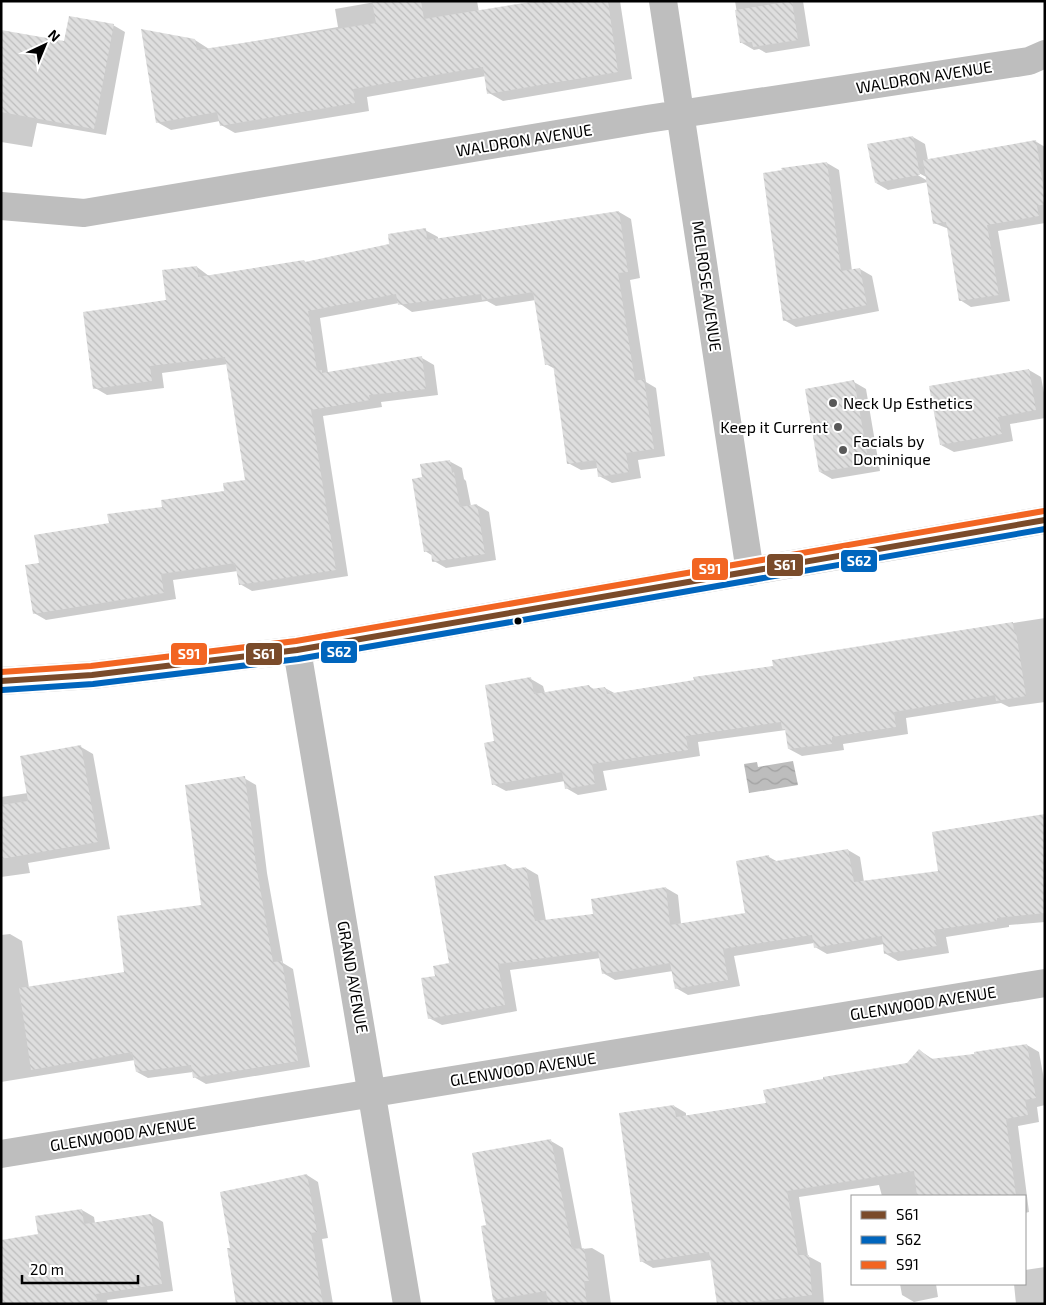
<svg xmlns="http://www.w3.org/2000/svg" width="1046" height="1305" viewBox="0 0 1046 1305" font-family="'Exo 2',sans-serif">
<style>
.water{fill:url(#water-waves)}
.shadow{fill:#0003;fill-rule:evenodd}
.building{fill:url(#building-back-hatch)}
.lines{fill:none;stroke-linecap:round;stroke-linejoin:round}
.minor{stroke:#bebebe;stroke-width:28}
.secondary{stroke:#c2c2c2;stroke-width:28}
.bus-1-casing{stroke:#fff;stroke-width:10}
.bus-2-casing{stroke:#fff;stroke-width:10}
.bus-3-casing{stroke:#fff;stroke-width:10}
.bus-1{stroke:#7a4b2a;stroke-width:6}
.bus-2{stroke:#0065bd;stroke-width:6}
.bus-3{stroke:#f26522;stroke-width:6}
.poi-dot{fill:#595959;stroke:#fff;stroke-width:2}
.bus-dot{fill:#000;stroke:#fff;stroke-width:2}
.labels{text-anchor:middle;stroke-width:4;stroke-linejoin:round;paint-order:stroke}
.street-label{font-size:16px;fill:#000;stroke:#fff}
.poi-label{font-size:16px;fill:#000;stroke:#fff;text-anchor:start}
.line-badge{stroke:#fff;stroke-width:2}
.badge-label{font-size:14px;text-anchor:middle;font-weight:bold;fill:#fff}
</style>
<defs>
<pattern id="water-waves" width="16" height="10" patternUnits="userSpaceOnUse" patternTransform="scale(1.25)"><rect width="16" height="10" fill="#bdbdbd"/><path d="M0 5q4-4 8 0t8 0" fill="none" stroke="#a1a1a1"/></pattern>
<pattern id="building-back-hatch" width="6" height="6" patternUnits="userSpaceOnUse" patternTransform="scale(1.25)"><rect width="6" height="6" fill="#dedede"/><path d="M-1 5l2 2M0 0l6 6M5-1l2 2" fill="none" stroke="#bdbdbd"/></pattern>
</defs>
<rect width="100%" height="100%" fill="#fff"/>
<path class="water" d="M793,761l5,24 -49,8 -5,-29 13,-2 1,5z"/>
<path class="shadow" d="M381,1h96l2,11 60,-11h81l12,78 -129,22 -14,-8 -3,-17 -119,21 2,14 -134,22 -14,-8 -1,-4 -49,9 -14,-8 38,-82 14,9 129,-22 -3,-18z
M735,1h68l7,45 -44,7 -7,-4 -5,1 -12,-7z
M113,25l12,7 -19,103 -69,-12 -5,24 -31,-5v-111l64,11z
M913,137l12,7 3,16 107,-19 10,6v76l-47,8 12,70 -39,6 -11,-7 -11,-71 -15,-6 -6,-41 -40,8 -12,-7zM915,171l13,7v3l-14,-8z
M827,163l12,7 13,101 8,-2 12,7 7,35 -83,16 -12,-7z
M619,212l12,7 9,59 -10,2 16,102 10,6 9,68 -27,4 3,18 -29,5 -13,-7 -1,-8 -17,2 -13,-7 -13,-94 -9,-5 -10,-64 -40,6 -9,-5 -75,11 -13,-9 -79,15 8,55 94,-15 12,7 4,30 -57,7 1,5 -59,9 25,160 -96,15 -12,-7 -2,-13 -65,9 3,19 -130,21 -12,-7 6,-49 70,-40 115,-32 21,-11 -18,-117 -66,9 2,15 -57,7 -12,-7 102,-121 12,9 95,-15 3,2 84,-18 34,-15 13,7v3z
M1029,370l12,7 4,21v20l-35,6 3,17 -59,11 -13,-7z
M854,382l12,7 14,82 -48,8 -12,-7z
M449,461l13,7 2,11 2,2 5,25 6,-1 12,7 7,48 -50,8 -12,-7 -1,-5 -8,-5 -1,-73z
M1045,618v84l-36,5 -8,-4 -95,15 2,16 -65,10 1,6 -42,6 -13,-7 -3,-19 -88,12 2,14 -97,15 4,19 -29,5 -12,-7 -1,-7 -59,10 -13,-7 3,-42 35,-63 12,7 2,7 44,-7 6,4 10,-2 11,6 159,-27 -1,-6z
M81,747l12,7 17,95 -82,14 2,10 -29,4v-80l27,-4z
M244,778l12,7 11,88 16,90 10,6 17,98 -104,17 -12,-7 -1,-5 -45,6 -11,-6 -2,-12 -134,22v-147l9,-1 12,7 7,47 97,-15 77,-67z
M1045,815v107l-36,3v2l-63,10 3,16 -51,8 -12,-7 -2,-10 -57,10 -12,-7 -1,-4 -80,13 6,30 -52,9 -12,-7 -3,-17 -58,9 -12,-7 -2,-15 -91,12 7,41 -75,14 -13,-7 7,-41 14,-13 56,-99 8,5 12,-2 12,7 8,46 48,-6 72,-27 12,7 3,29 65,-10 23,-57 9,5 70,-12 12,7 4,25 76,-10z
M1027,1045l12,7 6,33v20l-8,2 2,15 -21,4 11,86 -4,1v-17h-143l-3,-11 -80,12 9,59 13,7 3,41h-106l-7,-44 -58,8 -12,-7 33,-155 12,7v3l81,-12 140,-40 12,-14 15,10 42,-5 -1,-2z
M551,1141l12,7 19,101 10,-1 12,7 7,49h-116l-13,-77 5,-1z
M307,1175l11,7 10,56 -6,1 11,65h-96l-5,-55z
M82,1210l12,7 1,6 56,-8 12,7 10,69 -66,9 1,4h-107l38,-69z
M1045,1267v37h-29l-2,-20h11v-14z
M900,1284h36l2,13 -24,5 -12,-7z"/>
<path class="building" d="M372,1h49l3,18 113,-18h71l10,71 -131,22 -4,-27 -130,22 2,14 -135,23 -3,-14 -61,11 -15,-94 54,10 2,11 179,-27z
M792,1l6,39 -45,7 -1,-5 -12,1 -5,-33z
M69,16l45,8 -20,105 -93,-17v-82l63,11z
M913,136l7,39 -45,8 -8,-39z
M1036,140l9,58v6l-8,2 2,10 -52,9 12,70 -40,6 -13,-79 -13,2 -10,-64z
M827,162l14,109 19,-3 7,37 -84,16 -20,-148 19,-3 -1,-2z
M619,211l9,61 -10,1 17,108 9,-2 10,70 -28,4 3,19 -31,5 -2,-17 -29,4 -14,-100 -8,1 -12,-73 -51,8 -1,-6 -83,11 -2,-11 -88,17 9,60 5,-1v3l100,-17 4,33 -57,6 1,5 -59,10 25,160 -97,15 -4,-22 -74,11 3,19 -131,21 -8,-49 14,-2 -5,-28 75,-12 -2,-9 55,-7 -1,-7 63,-9 -1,-8 22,-3 -20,-123 -75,9 2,15 -59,8 -10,-77 83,-12 -4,-30 35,-4 1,11 106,-17 1,2 84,-18 -1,-10 38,-6 1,12z
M1029,369l7,41 -38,7 4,17 -62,11 -11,-59z
M854,380l15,84 -50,8 -14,-83z
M450,460l2,13 2,-1 6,35 17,-3 8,50 -53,8 -1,-12 -7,2 -12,-73 10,-2 -2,-13z
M1013,622l1,10h2l10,64 -30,5 -1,-6 -101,17 2,15 -64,10v7l-44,5 -3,-20h-3l-1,-7 -95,14 2,14 -96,14 3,20 -30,5 -3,-17 -70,13 -8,-42 10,-2 -9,-56 46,-8 3,17 55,-9 2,4 14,-2 2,7 87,-14 -1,-3 80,-11 -1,-6z
M81,745l17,97 -97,17v-54l27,-4 -8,-45z
M245,776l11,89 17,97 9,-1 16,100 -105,17 -2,-13 -55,7 -4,-20 -101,18 -12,-82 105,-16 -7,-56 84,-11 -16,-120z
M1045,814v99l-48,5v3l-63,9 3,16 -53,8 -2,-18 -68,12 -2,-13 -89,14 5,31 -53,9 -5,-26 -68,11 -4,-23 -100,13 7,41 -77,14 -7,-41 14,-2 -2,-10 16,-3 -15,-87 72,-12 1,6 19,-3 9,54 58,-7 -2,-15 75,-12 4,38 75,-12 -9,-52 33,-6 1,7 78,-13 6,33 84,-11 -6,-39z
M1027,1044l9,54 -11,2 3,15 -22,4 10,77h-99l-3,-25 -127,20 11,64h11l3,40 -75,9h-20l-8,-52 -69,10 -21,-149 55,-8 2,12 90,-14 -3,-13 60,-11v-2l84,-14 12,-14 11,10 44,-5v-2z
M551,1139l21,110 12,-1 5,33h-5l3,23h-39l-2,-13 -53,9 -12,-74 5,-1 -14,-72z
M307,1174l10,58 -6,1 12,71h-87l-9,-56h3l-10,-56z
M82,1209l2,15 67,-10 11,70 -66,10 1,6 -26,4h-70v-64l37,-6 -3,-18z"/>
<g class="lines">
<path class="minor" d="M663,1l87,571
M1,206l83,7 563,-94 382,-58 16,-7
M297,650l110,654
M1,1154l1044,-171"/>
<path class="secondary" d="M1,681l91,-6 205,-25 748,-130"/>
<g class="bus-1-casing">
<path id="bus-1" d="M1,681l91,-6 205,-25 748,-130"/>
</g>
<g class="bus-2-casing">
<path id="bus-2" d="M2,690l91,-6 205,-25 747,-130"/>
</g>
<g class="bus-3-casing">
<path id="bus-3" d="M1,672l90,-6 205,-25 748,-130"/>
</g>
<use href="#bus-1" class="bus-1"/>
<use href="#bus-2" class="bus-2"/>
<use href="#bus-3" class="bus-3"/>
</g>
<g class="poi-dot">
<circle cx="833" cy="403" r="5"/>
<circle cx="838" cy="427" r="5"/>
<circle cx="843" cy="450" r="5"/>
</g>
<circle class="bus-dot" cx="518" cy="621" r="4.5"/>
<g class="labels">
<g class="street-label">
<text transform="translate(924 77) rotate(-9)" y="6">WALDRON AVENUE</text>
<text transform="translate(524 140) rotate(-9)" y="6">WALDRON AVENUE</text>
<text transform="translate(707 286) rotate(82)" y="6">MELROSE AVENUE</text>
<text transform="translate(353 977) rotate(80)" y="6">GRAND AVENUE</text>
<text transform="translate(923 1003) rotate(-9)" y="6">GLENWOOD AVENUE</text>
<text transform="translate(523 1069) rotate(-9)" y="6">GLENWOOD AVENUE</text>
<text transform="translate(123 1134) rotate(-9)" y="6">GLENWOOD AVENUE</text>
</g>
<g class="poi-label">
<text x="843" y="409">Neck Up Esthetics</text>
<text x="828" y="433" text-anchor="end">Keep it Current</text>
<text x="853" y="447">Facials by<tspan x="853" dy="18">Dominique</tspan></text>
</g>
</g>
<g class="line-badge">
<rect x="840" y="549" width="38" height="24" rx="5" fill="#0065bd"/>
<rect x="766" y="553" width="38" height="24" rx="5" fill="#7a4b2a"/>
<rect x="691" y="557" width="38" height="24" rx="5" fill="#f26522"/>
<rect x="320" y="640" width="38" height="24" rx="5" fill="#0065bd"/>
<rect x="170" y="642" width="38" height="24" rx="5" fill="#f26522"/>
<rect x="245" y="642" width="38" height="24" rx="5" fill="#7a4b2a"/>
</g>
<g class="badge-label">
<text x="859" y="566">S62</text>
<text x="785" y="570">S61</text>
<text x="710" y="574">S91</text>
<text x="339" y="657">S62</text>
<text x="189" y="659">S91</text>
<text x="264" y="659">S61</text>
</g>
<rect width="1046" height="1305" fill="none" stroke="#000000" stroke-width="5"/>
<rect x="851" y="1195" width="175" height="90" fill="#ffffff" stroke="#999999"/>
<rect x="861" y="1211" width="25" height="8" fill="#7a4b2a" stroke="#999999"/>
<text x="896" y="1220" font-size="15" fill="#000000">S61</text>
<rect x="861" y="1236" width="25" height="8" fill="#0065bd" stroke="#999999"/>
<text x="896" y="1245" font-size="15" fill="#000000">S62</text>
<rect x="861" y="1261" width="25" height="8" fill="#f26522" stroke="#999999"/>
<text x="896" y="1270" font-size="15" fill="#000000">S91</text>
<g transform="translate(45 45) rotate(44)" stroke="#ffffff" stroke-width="4" paint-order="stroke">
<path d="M0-4L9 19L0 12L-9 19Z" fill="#000000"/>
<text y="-8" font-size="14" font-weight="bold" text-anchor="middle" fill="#000000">N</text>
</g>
<path d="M22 1275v8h116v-8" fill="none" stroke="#000000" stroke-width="2.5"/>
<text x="30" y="1275" font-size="15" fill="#000000" stroke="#ffffff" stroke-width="4" paint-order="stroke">20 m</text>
</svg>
